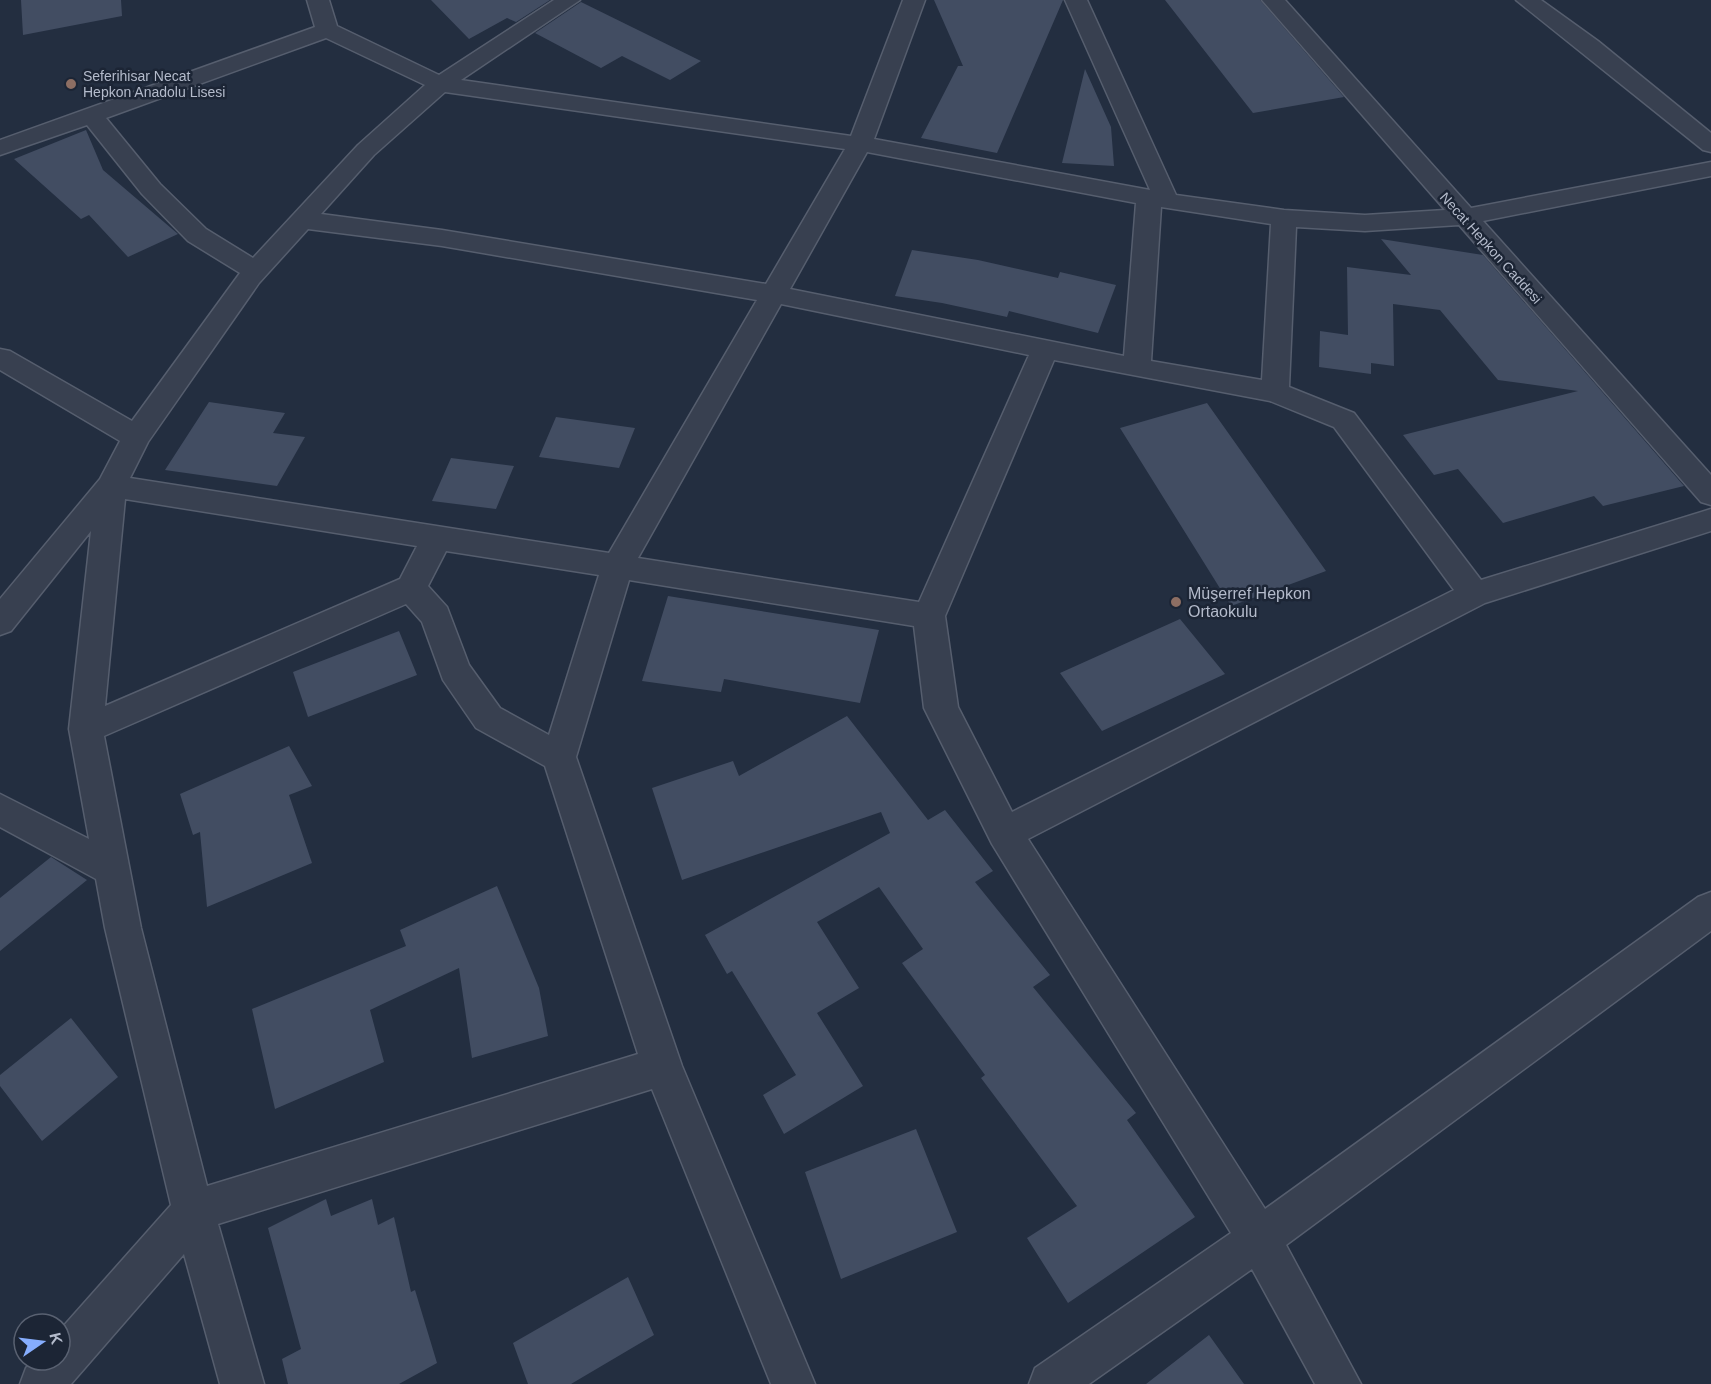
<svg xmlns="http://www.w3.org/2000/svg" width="1711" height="1384" viewBox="0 0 1711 1384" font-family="Arial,sans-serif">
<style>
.building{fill:#424d62}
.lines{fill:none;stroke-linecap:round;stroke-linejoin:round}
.minor-casing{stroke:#565e6e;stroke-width:3}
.minor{fill:#384050;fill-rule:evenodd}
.education-dot{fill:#8d6e63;stroke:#1c2535;stroke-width:2}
.labels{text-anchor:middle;stroke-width:5;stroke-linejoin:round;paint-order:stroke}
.far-poi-label{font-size:14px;fill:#b4bbcb;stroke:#1c2535;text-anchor:start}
.far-street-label{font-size:14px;fill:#b4bbcb;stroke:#1c2535}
.poi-label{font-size:16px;fill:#b4bbcb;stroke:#1c2535;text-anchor:start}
</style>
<rect width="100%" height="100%" fill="#232e40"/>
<path class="building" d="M21,0h100l1,16 -99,19z
M431,0h119l-34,22 -9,-4 -38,21z
M934,0h129l-66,153 -76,-15 37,-72h5z
M1165,0h95l84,97 -91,16z
M581,2l120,59 -31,19 -48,-24 -21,12 -66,-35z
M1085,69l26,58 3,39 -52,-3z
M86,130l17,40 75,64 -50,23 -39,-42 -8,4 -67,-60z
M1381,239l102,16 201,231 -81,20 -9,-10 -91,27 -45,-54 -24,6 -31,-40 175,-44 -80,-11 -58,-70 -47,-6 1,62 -23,-3v11l-52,-7 1,-36 28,4 -1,-68 64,8z
M912,250l66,10 80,18 2,-6 56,13 -18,48 -89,-22 -2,6 -65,-14 -47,-7z
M209,402l76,11 -12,20 32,4 -28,49 -112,-16z
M1207,403l119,168 -95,35 -111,-178z
M556,417l79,11 -16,40 -80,-11z
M451,458l63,8 -18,43 -64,-8z
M668,596l211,34 -19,73 -136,-24 -3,13 -79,-11z
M1180,619l45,55 -123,57 -42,-58z
M399,631l18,44 -109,42 -15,-45z
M847,716l81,104 17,-10 48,61 -18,11 75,93 -17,12 103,126 -9,7 68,97 -127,86 -41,-65 50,-32 -96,-128 4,-3 -83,-112 21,-14 -44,-62 -62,35 42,66 -42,25 46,73 -79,48 -21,-39 33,-20 -64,-104 -5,3 -22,-39 185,-102 -9,-21 -199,68 -30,-92 81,-27 6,15z
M289,746l23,40 -23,9 23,68 -105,44 -7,-75 -7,3 -13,-41z
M51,857l36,23 -87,71v-53z
M497,886l42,102 9,48 -76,22 -13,-90 -89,42 14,52 -109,47 -23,-100 154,-63 -6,-16z
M71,1018l47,59 -76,64 -42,-55v-11z
M916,1129l41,103 -116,47 -36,-107z
M326,1199l5,17 41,-17 6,26 16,-8 17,75 4,-2 22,73 -38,21h-111l-6,-25 19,-10 -33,-121z
M628,1277l26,58 -83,49h-43l-15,-41z
M1209,1335l35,49h-98z"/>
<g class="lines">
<g class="minor-casing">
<path id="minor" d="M307,0h22l8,26 102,49 115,-75h26l-119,80 390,56 52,-136h22l-51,139 276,51 -85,-190h22l89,195 108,15 81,5 80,-5 -183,-210h23l186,208 240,-46v14l-228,45 228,254v30l-10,-3 -242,-277 -94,6 -69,-4 -7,160 65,26 127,167 230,-71v22l-226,72 -457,236 237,370 433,-312 13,-5v39l-425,314 75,139h-46l-63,-115 -163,115h-60l6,-16 196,-135 -239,-389 -68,-136 -10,-82 -285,-46 -53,177 106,309 133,318h-44l-119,-295 -434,135 46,160h-44l-36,-130 -113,130h-51l6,-16 7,-8h27v-30l111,-125 -66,-277 -9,-49 -96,-52v-33l89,45 -20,-110 22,-198 -80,100 -11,4v-36l100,-120 20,-38 -120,-71v-21l10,2 122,70 108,-148 -52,-32 -46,-47 -55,-69 -87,30v-15l315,-113zM326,38l99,47 -67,60 -105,113 -47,-29 -46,-45 -54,-66zM445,92l400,57 -79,135 -324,-54 -121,-16 53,-59zM867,152l269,51 -12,153 -334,-67zM1161,207l110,17 -9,156 -111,-19zM308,229l134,17 315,54 -148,253 -479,-75 18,-36 111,-159zM781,304l248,51 -110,247 -281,-44zM1054,360l216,41 64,26 120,163 -442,222 -54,-105 -13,-91zM125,499l292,47 -17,33 -295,127zM446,551l153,24 -50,160 -49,-27 -31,-43 -22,-58 -19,-21zM406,604l16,18 21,58 33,48 69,38 93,288 -431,132 -66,-258 -37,-192z
M1516,0h25l57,41 113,92v19l-8,-2z"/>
</g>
<use href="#minor" class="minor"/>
</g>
<g class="education-dot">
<circle cx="71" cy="84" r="6"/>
<circle cx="1176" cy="602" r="6"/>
</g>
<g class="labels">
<g class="far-poi-label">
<text x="83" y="81">Seferihisar Necat<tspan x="83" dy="16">Hepkon Anadolu Lisesi</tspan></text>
</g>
<g class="far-street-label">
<text transform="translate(1491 248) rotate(48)" y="5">Necat Hepkon Caddesi</text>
</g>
<g class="poi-label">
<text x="1188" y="599">Müşerref Hepkon<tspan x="1188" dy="18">Ortaokulu</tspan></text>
</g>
</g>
<g transform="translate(42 1342) rotate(76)"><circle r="28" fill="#1c2535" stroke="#596171" stroke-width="1.5"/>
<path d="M0-4.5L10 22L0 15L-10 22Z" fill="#86adfd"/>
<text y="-9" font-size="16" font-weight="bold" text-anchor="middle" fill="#b4bbcb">K</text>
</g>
</svg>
